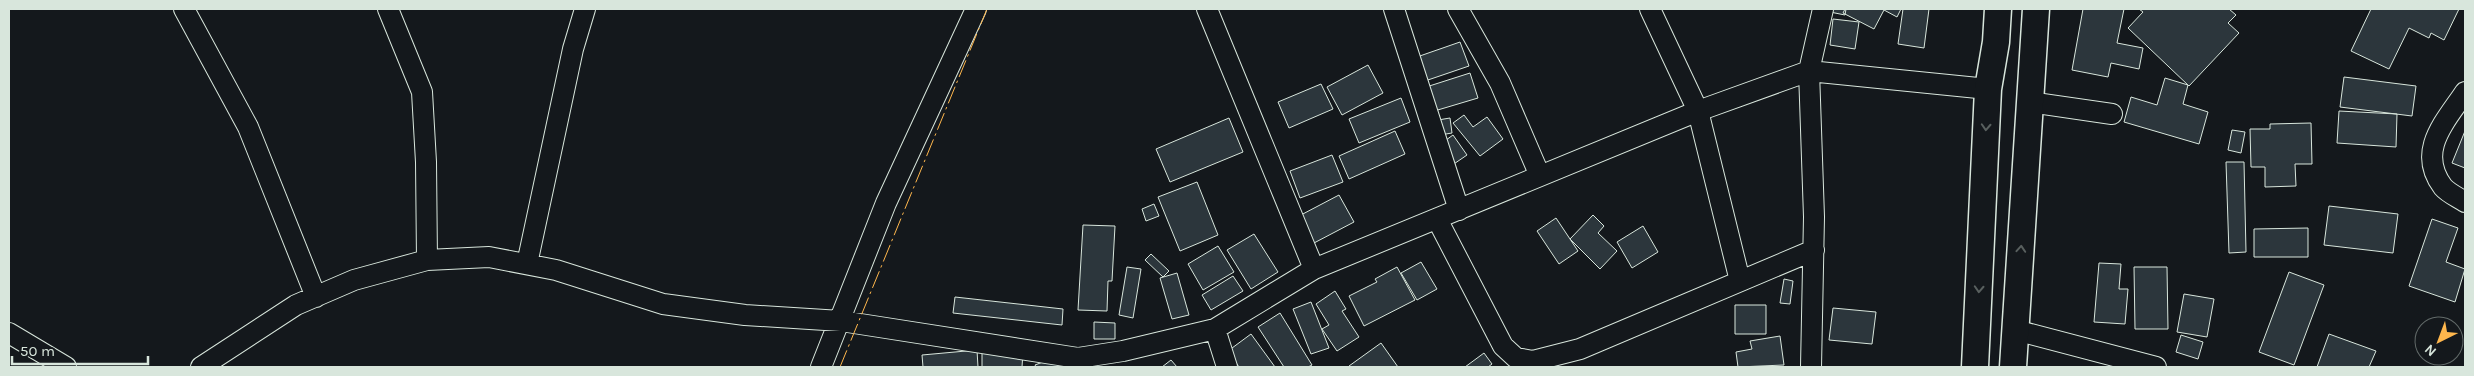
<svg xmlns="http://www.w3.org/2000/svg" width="2474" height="376" viewBox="0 0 2474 376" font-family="Karla,sans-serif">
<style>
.building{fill:#2c363c;stroke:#d8e6dc}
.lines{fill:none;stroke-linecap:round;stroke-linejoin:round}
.minor-casing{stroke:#d8e6dc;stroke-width:22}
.major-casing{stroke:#d8e6dc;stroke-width:29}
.minor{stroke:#14181c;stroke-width:20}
.major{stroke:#14181c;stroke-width:26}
.power{stroke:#ffb74d;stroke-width:1;stroke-dasharray:18 4 2.5 4;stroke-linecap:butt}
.oneway{stroke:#59605f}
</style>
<rect width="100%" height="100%" fill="#14181c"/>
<path class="building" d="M1830,9h16l-1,6 -15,-3z
M1845,9h56l-4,8 -13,-7 -10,19 -31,-16z
M1903,9h26l-5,39 -26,-4z
M2083,9h41l-7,34 26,5 -4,21 -28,-6 -3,14 -36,-7z
M2139,9h90l7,6 -8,8 11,10 -50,53 -61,-58 15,-16z
M2371,9h88l-15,31 -13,-7 -2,5 -20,-10 -20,41 -38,-18z
M1833,19l26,3 -4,27 -25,-4z
M1460,42l9,24 -47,16 -8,-24z
M1368,65l15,28 -41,22 -15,-28z
M1470,73l8,25 -47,14 -8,-24z
M2344,77l72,9 -4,30 -72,-9z
M2165,78l23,7 -5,19 25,8 -9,32 -75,-22 7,-25 26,8z
M1321,84l12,25 -44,19 -11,-26z
M1401,98l9,24 -51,21 -10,-24z
M2339,111l58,3 -1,33 -59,-4z
M1464,115l9,12 14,-10 16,22 -23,17 -27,-33z
M1229,118l14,34 -73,30 -14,-33z
M1450,118l2,15 -12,2 -2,-15z
M2311,123l1,41h-17l1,22 -31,1v-20h-14l-1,-38h20v-5z
M2232,130l13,2 -4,21 -13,-3z
M1395,131l10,23 -56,25 -10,-23z
M2465,131v37l-13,-5z
M1453,135l14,20 -19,13 -13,-20z
M1332,155l11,27 -43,16 -10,-27z
M2226,162h18l2,90 -17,1z
M1197,182l21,53 -38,16 -22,-54z
M1339,195l15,27 -40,21 -15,-27z
M1154,204l5,12 -13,5 -4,-12z
M2329,206l69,8 -5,39 -69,-8z
M1593,215l11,11 -6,7 19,18 -17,18 -30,-30z
M1556,218l22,33 -19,13 -22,-33z
M2432,219l26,9 -12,34 19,7 -10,33 -46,-16z
M1083,225l32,1 -3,55h-4l-1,30 -29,-1z
M1643,226l15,26 -26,16 -15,-26z
M2308,228v29h-54v-28z
M1254,234l24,38 -27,17 -24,-39z
M1218,246l16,26 -31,18 -15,-26z
M1151,254l18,17 -6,6 -18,-17z
M1421,262l16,27 -20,11 -16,-27z
M2099,263l22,1 -2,25h9l-3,35 -31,-2z
M1127,267l14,2 -8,49 -14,-3z
M1397,267l18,33 -51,26 -15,-30 28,-14 -2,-3z
M2134,267h33l1,62h-33z
M2289,272l35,13 -30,80 -35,-13z
M1177,273l12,42 -17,4 -12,-41z
M1233,276l10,15 -32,19 -9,-15z
M1784,279l9,2 -3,23 -10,-1z
M1335,291l11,18 -4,2 17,26 -22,14 -15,-22 7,-4 -13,-21z
M2184,294l30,5 -7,38 -30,-5z
M955,297l108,12 -1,16 -109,-12z
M1311,302l18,46 -18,6 -18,-45z
M1735,305h31v29h-31z
M1833,308l43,4 -4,32 -43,-4z
M1280,313l32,52 -4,2h-24l-26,-40z
M1094,322l21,1v16h-21z
M1251,334l24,33h-36l-11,-16z
M2329,334l47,17 -7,16h-52z
M2181,335l22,7 -5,17 -22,-7z
M1780,336l4,29 -46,2 -2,-15 16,-3 -2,-8z
M1381,343l17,24h-48l-1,-1z
M977,350l1,17h-55l-1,-12z
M982,352h41l-1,15h-40z
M1484,353l8,11 -4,3h-23z
M1056,357l4,10h-24l-1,-2z
M1171,360l6,7h-15z"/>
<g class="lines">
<g class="minor-casing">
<path id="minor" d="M184,9l64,118 68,170
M388,9l34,83 4,70 1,98
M1207,9l107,260
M1394,9l65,201
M1458,9l42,74 40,93
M1650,9l48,102 42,170
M2465,92c-20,30 -49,59 -22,95 5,6 16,11 22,15
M2030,102l82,12
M1437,219l66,127 13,12 17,3 47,-12 234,-99
M527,264l46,-215 12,-40
M1215,329l12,38
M2015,330l141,37
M9,333l57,34
M201,367l95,-62 58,-25 73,-20 62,-3 67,13 107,34 82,11 96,6 237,37 45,-7 92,-22 99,-60 384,-158 111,-40 179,18
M821,367l65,-164 90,-194
M1811,367l3,-150 -5,-146 14,-62"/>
</g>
<g class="major-casing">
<path id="major" d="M1975,367l13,-278 8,-47 2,-33
M2013,367l23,-358"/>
</g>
<use href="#minor" class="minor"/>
<use href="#major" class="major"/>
<path class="power" d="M840,367l147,-358"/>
</g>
<defs><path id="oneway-chevron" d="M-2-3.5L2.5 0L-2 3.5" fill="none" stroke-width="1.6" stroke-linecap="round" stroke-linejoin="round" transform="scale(1.25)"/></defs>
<g class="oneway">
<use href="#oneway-chevron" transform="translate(1986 127) rotate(93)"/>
<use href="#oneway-chevron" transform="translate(2021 249) rotate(-86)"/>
<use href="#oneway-chevron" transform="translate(1979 289) rotate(93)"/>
</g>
<rect width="2474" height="376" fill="none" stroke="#d8e6dc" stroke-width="20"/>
<g transform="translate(2439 341) rotate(222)"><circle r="24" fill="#14181c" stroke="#626a69"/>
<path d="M0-4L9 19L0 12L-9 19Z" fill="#ffb74d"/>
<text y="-8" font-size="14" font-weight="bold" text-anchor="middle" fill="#d8e6dc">N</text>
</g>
<path d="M12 356v8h136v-8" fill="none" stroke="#d8e6dc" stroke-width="2.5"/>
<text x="20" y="356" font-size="15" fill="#d8e6dc" stroke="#14181c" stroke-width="4" paint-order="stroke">50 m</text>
</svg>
